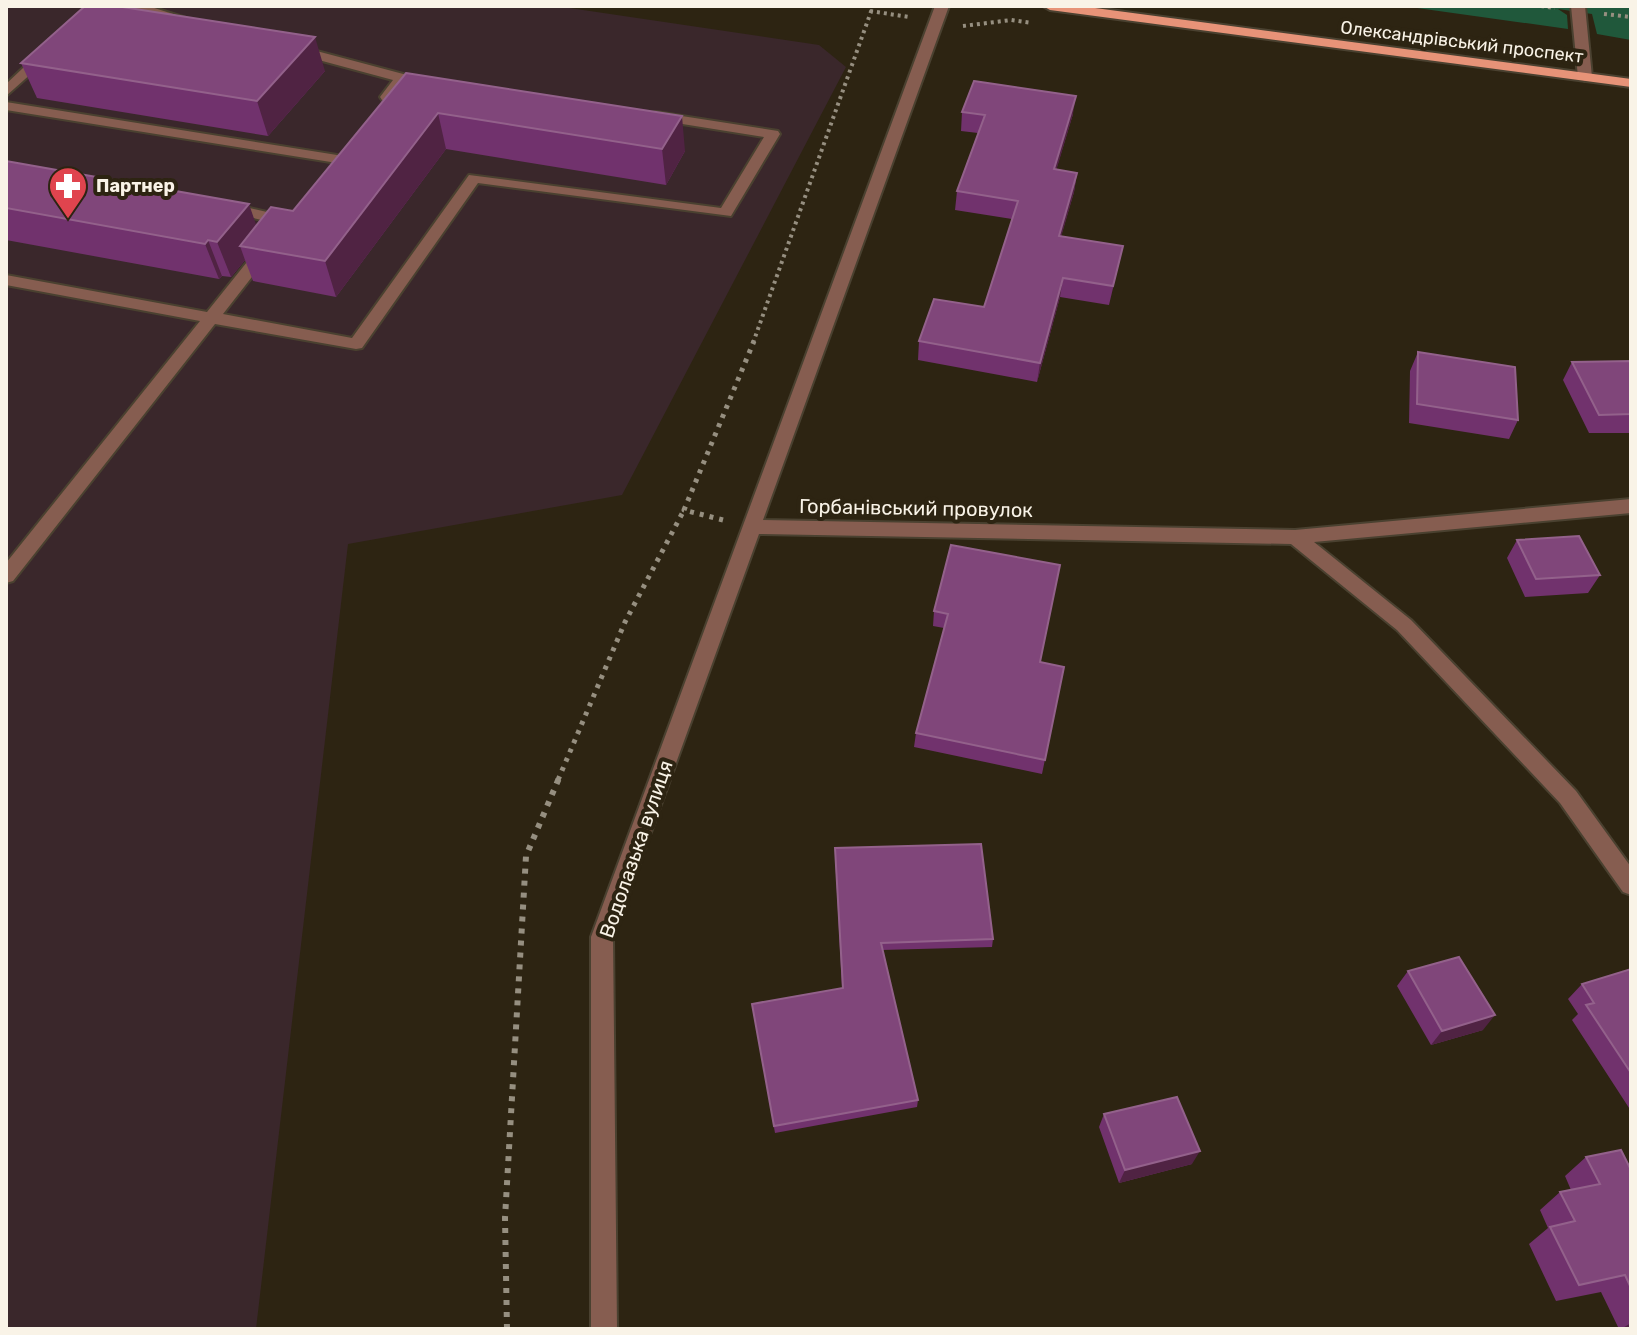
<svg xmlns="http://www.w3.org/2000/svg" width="1637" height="1335" viewBox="0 0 1637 1335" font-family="Rubik,sans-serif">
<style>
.medical{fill:#3a272b}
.green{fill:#20583b}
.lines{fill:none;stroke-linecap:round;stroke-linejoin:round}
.minor-casing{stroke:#4a4130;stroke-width:4}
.major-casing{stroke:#4a4130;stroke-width:4}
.path-far2{stroke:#968f80;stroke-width:4;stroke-dasharray:3 4;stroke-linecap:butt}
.path-far1{stroke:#968f80;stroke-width:5;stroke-dasharray:4 6;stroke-linecap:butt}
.path{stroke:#968f80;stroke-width:6;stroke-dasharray:5 7;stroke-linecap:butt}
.minor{fill:#865d50;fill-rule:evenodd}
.major{fill:#e79378;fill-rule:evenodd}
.wall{fill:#71326d}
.shaded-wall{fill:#502343}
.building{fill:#80467a;stroke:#93618b;stroke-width:2}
.labels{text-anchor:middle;stroke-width:8;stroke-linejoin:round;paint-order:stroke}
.far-street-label{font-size:18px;fill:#f9f3e7;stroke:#2d2412}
.far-poi-label{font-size:18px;font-weight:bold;fill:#f9f3e7;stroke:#2d2412;text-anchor:start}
.street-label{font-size:20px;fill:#f9f3e7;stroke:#2d2412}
</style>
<rect width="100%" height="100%" fill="#2d2412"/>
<path class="medical" d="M6,6h550l263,39 27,22 -224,428 -274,49 -92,785h-250z"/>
<path class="green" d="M1403,6h228v34l-34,-6 -5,-20 -34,-5 9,6 1,14z"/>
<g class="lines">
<g class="minor-casing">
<path id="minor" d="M126,6h22l41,13 -7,4z
M935,6h14l-186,514 532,10 336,-31v14l-317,29 97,78 165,171 55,76v28l-8,-3 -63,-89 -163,-173 -106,-86 -532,-10 -146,403 4,392h-26v-392z
M1571,6h14l7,71 -7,4 -7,-4z
M294,45l113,30 2,3 -17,22h-10l-2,-3 13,-17 -104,-28v-6z
M39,53l12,3 -45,40v-12z
M6,102l331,53 7,4 -7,4 -331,-53z
M656,112l122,19 2,3 -49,82 -253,-33 -116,165 -6,1 -141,-25 -202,257 -7,2v-20l194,-242 -194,-36v-10l201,37 52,-65 6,-2 8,5 -50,64 129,24 117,-163 252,33 43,-71 -113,-18v-6z
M228,203l65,15 3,3 -8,5 -65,-15 -3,-3z"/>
</g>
<g class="major-casing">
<path id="major" d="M1043,6h37l551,73v8l-581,-77z"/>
</g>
<path class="path-far2" d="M1541,6l14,2
M870,11l39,6
M1604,14l27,3
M963,26l48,-6 21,3
M753,343l120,-337"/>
<path class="path-far1" d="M723,520l-39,-10 70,-169
M558,780l67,-158 59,-112"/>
<path class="path" d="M507,1329l-2,-111 21,-362 33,-78"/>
<use href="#minor" class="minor"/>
<use href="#major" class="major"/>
</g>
<path class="wall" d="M21,63l304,8 -57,65 -231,-38z
M406,73l279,78 -19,34 -220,-36 -110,148 -83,-16 -8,-21 -14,17 -9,-1 -3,3 -213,-39v-79l250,64 37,-14z
M962,112l111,2 -17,56 21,3 -3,19 -13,44 62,10 -14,59 -49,-8 -23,85 -119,-22 1,-19 65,-34 28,-88 -57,-9 2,-19 21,-58 -17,-2z
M1418,352l100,68 -9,19 -100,-16 1,-52z
M1631,361v72h-42l-26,-53 9,-18z
M1517,540l83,35 -12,18 -63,4 -18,-39z
M951,545l89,117 24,5 -22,107 -128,-27 2,-14 28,-105 -11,-2 1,-15z
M835,856l158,83 -1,8 -110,3 36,150 -1,7 -142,26 -23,-129 90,-16z
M1631,969v142l-59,-91 6,-6 -10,-15 14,-15z
M1408,971l75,59 -52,15 -34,-59z
M1104,1114l88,50 -73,19 -20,-56z
M1586,1157l45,13v157l-12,2 -18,-37 -45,9 -27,-57 19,-16 -8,-18 20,-18 11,-2 -6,-14z"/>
<path class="shaded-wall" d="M315,37l10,34 -57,65 -11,-35z
M1076,96l-3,18 -22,74 3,-19z
M438,113l8,36 -110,148 -11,-36z
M682,116l3,35 -19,34 -4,-36z
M1077,173l-3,19 -18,63 3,-19z
M249,204l12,35 -21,7 5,14 -14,17 -14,-35z
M208,240l14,36 -3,3 -14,-35z
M1063,278l-3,19 -23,85 3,-19z
M1495,1015l-12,15 -52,15 11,-14z
M1200,1151l-8,13 -73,19 6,-13z
M1631,1323v4l-10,2z"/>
<path class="building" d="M85,6h31l199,31 -58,64 -236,-38z
M406,73l276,43 -20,33 -224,-36 -113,148 -85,-15 31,-39 22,4z
M974,81l102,15 -22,73 23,4 -18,63 64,10 -10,40 -50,-8 -23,85 -121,-22 15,-42 50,8 34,-106 -61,-10 28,-76 -23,-3z
M6,161l243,43 -32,38 -9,-2 -3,4 -199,-36z
M1418,352l97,15 3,53 -101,-16z
M1631,361v53l-32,1 -27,-53z
M1579,536l21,39 -64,4 -19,-39z
M951,545l109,20 -20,97 24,5 -19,93 -129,-27 32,-119 -14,-3z
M981,844l12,95 -112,4 37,157 -144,26 -22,-122 91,-16 -8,-140z
M1459,957l36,58 -53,16 -34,-60z
M1631,969v104l-45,-68 8,-2 -12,-19z
M1177,1097l23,54 -75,19 -21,-56z
M1621,1150l10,20v118l-6,-13 -46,10 -29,-58 25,-6 -15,-29 40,-8 -14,-27z"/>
<defs>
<g id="pharmacy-pin" transform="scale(2)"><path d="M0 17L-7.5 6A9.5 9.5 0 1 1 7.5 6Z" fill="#e0444e" stroke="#2d2412"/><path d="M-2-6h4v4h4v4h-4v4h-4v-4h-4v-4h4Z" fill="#fff"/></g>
</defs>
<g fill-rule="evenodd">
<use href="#pharmacy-pin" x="68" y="186"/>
</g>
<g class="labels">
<g class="far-street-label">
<text transform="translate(1462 42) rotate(7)" y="6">Олександрівський проспект</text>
</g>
<g class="far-poi-label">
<text x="96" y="192">Партнер</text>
</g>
<g class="street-label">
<text transform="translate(916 508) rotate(1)" y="7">Горбанівський провулок</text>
<text transform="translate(636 849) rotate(-71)" y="7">Водолазька вулиця</text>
</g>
</g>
<rect width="1637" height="1335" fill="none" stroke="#f9f3e7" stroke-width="16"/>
</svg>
